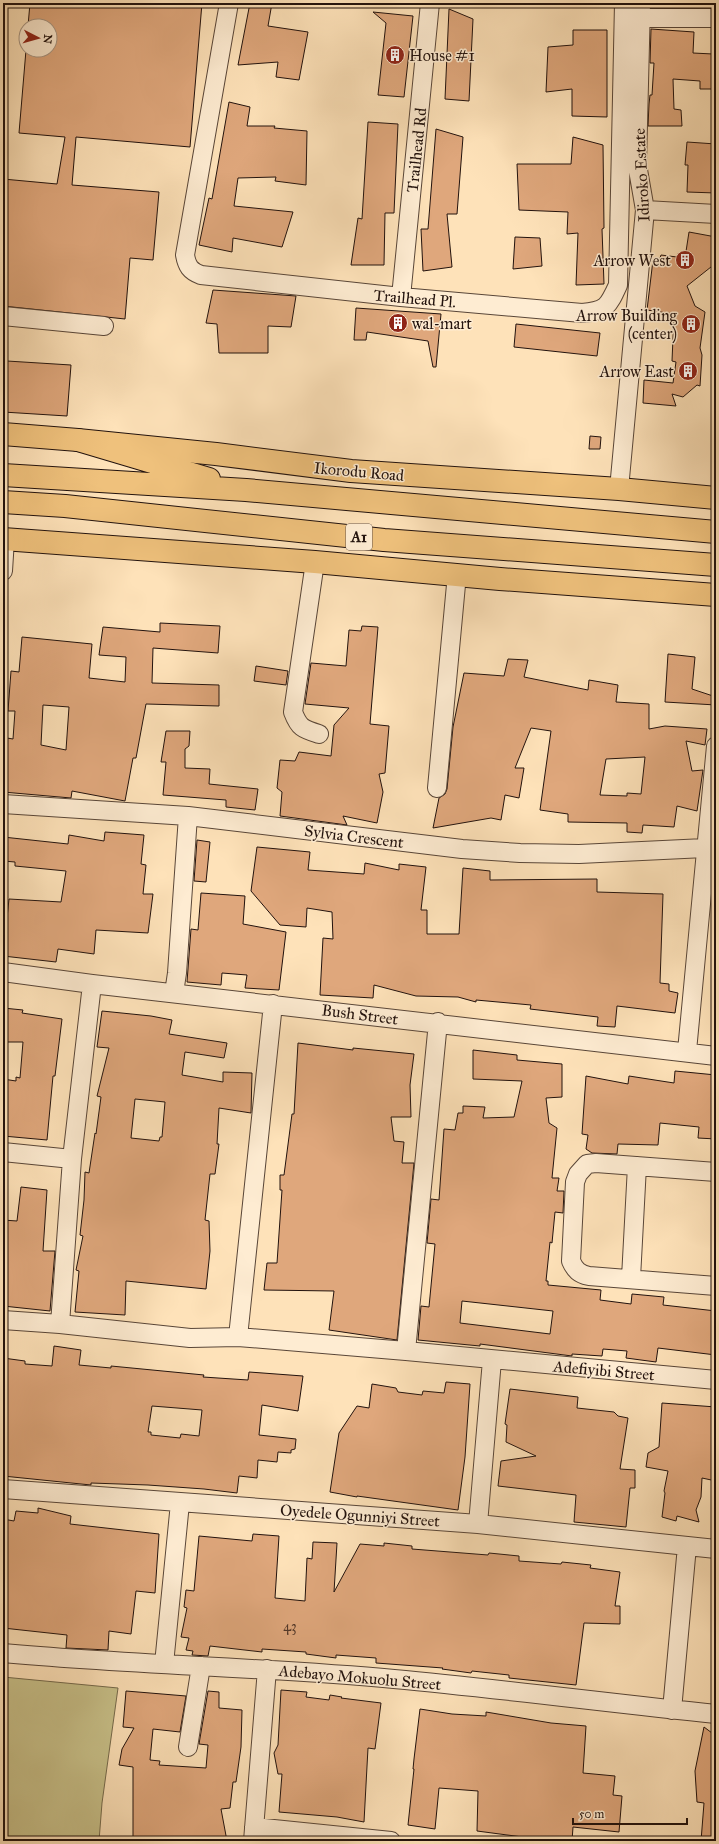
<svg xmlns="http://www.w3.org/2000/svg" width="719" height="1844" viewBox="0 0 719 1844" font-family="'IM FELL Great Primer',serif">
<style>
.green{fill:#c8c18a;stroke:#756a4c}
.building{fill:#dfa77c;stroke:#22120d;fill-rule:evenodd}
.lines{fill:none;stroke-linecap:round;stroke-linejoin:round}
.minor-casing{stroke:#594638;stroke-width:20}
.major-casing{stroke:#22120d;stroke-width:24}
.highway-casing{stroke:#22120d;stroke-width:24}
.minor{stroke:#feecd2;stroke-width:18}
.major{stroke:#efc17c;stroke-width:22}
.highway{stroke:#efc17c;stroke-width:22}
.labels{text-anchor:middle;stroke-width:3;stroke-linejoin:round;paint-order:stroke}
.number-label{font-size:14px;fill:#513729}
.shield{fill:#feecd2;stroke:#645348;stroke-width:1}
.shield-label{font-size:15px;font-weight:bold;fill:#22120d}
.poi-label{font-size:16px;fill:#22120d;stroke:#feecd2;text-anchor:end}
.street-label{font-size:16px;fill:#22120d;stroke:#feecd2}
</style>
<rect width="100%" height="100%" fill="#fee2b9"/>
<filter id="stains"><feTurbulence type="fractalNoise" baseFrequency=".005" numOctaves="4"/><feColorMatrix values="0 0 0 0 .2 0 0 0 0 .09 0 0 0 0 .02 0 0 0 .5 -.17"/></filter>
<radialGradient id="worn" r=".72"><stop offset=".6" stop-color="#630" stop-opacity="0"/><stop offset="1" stop-color="#630" stop-opacity=".3"/></radialGradient>
<path class="green" d="M3,1677l115,11 -16,115 -3,38h-96z"/>
<path class="building" d="M30,3h172l-12,144 -114,-10 -4,48 87,7 -6,68 -23,-2 -5,61 -122,-13v-127l54,5 8,-47 -46,-4 7,-83h24v-24h-22z
M250,3h22l-4,23 40,6 -9,48 -23,-3 2,-15 -40,3z
M449,9l24,10 -4,82 -24,-2z
M373,12l40,4 -9,81 -26,-2 8,-72z
M651,29l43,3 -1,21 20,1v35h-13v-8l-27,-2 1,30 7,1 1,16h-34l1,-22 1,-9h2l2,-32h-4z
M573,30h34v87l-35,-1v-27l-26,3 2,-45 25,-2z
M229,102l21,5 -3,19h28l-1,2 33,3 -1,54 -31,-4 1,-4 -38,1 -4,28 59,6 -11,35 -49,-9 -1,14 -33,-7 10,-47 3,1z
M368,122l30,2 -4,89h-9l-1,52h-33l7,-47 4,1z
M436,129l27,8 -6,77h-10l5,53 -29,4 -2,-42h7z
M573,137l30,8 1,83 -2,1 2,55 -28,1 2,-52 -11,1 1,-22 -49,-2 -2,-46h54z
M687,142l29,2v49l-29,-1 1,-27h-3z
M689,232l27,5v26l-29,23 8,20 10,6 -5,36 2,7 -2,31 -3,-1 -14,12 -11,-3 4,12 -33,-3 1,-23 29,3 3,-21 -4,-1 2,-47 -27,-4 6,-50 6,1 2,-6 24,3z
M515,237l25,1 2,28 -29,3z
M213,290l83,6 -5,31 -23,-1v27h-49l-2,-29 -11,-1z
M356,308l85,6 -5,53h-3l-5,-26 -61,-9 -1,8h-12z
M516,324l84,9 -3,23 -83,-9z
M7,361l64,4 -4,51 -64,-4z
M590,436l11,1 -1,12h-11z
M160,623l60,3 -2,27 -65,-5 -1,35 67,2v21l-73,-2 -10,54h-3l-8,43 -53,-10 -1,7 -68,-6 4,-54 6,1 2,-28h-7l3,-40 8,1 3,-35 70,7 -3,34 36,4 1,-25 -27,-2 4,-28 57,5zM43,705l26,2 -3,43 -25,-5z
M362,626l16,1 -8,97 19,2 -4,47 -6,1 4,18 -6,31 -34,-7 4,9 -67,-9 2,-24 -5,-4 3,-28 15,1 4,-9 32,4 3,-31 15,-17 -44,-4 6,-41 35,3 3,-36 12,1z
M668,654l27,3 -3,32 24,8v8l-51,-3z
M508,659l20,1 -4,17 64,13 1,-10 29,5 -2,17 33,2v25l16,-3 42,3 -2,16 -19,-4 6,30 11,-1 -6,41 -20,-5 -3,21 -31,-2 -1,8 -15,-1v-9l-59,-1v-8l-28,-4 11,-79 -20,-3 -16,40h9l-5,30 -14,-3 -4,25 -10,-2 -58,10 6,-30 6,-4 2,-5 6,-62 11,-54 40,3zM645,757l-4,37 -14,-1v3l-27,-1 6,-36z
M256,666l32,5 -2,14 -32,-4z
M166,731h24l-1,15 -4,3v19l25,1 -1,15 49,5 -3,21 -29,-3v-7l-63,-5 3,-33h-5z
M105,832l39,3 -3,29 5,1 -3,29h10l-5,39 -52,-3 -2,24 -36,-5 -2,13 -53,-6 6,-57 52,3 5,-31 -51,-5v-4l-12,-1v-24l65,7 1,-9 35,6z
M197,840l13,2 -4,40 -12,-1z
M257,847l53,5 -2,18 56,4 1,-11 34,7v-6l27,3 -5,43h6v24h32l4,-66 27,3v9l107,-1v13l66,2 -3,89 9,1v7l9,2 -3,20 -58,-7 -2,21 -18,-1 1,-9 -68,-8 1,-4 -55,-5v2l-18,-5 -42,-1 -42,-11 -1,13 -53,-3 3,-57 10,1 -1,-27 -25,-4 -1,19 -26,-2 -29,-34z
M201,893l44,3 -2,28 43,8 -7,58 -34,-2 2,-13 -25,-2 -1,12 -34,-3 4,-53 7,1z
M3,1008l20,2 -1,3 40,6 -7,57h-2l-6,64 -44,-4v-57l13,2v-4l4,1 3,-36h-20z
M102,1011l49,5 21,4 -3,14 58,9 -3,15 -39,-6 -3,23 41,7v-10l29,1 -1,40 -32,-5 -2,36h2l-4,30h-5l-5,46 4,1 1,30 -4,38 -80,-8 -1,34 -50,-3 4,-41 -3,-1 7,-34 -3,-1 4,-35 1,-28 4,1 6,-40 1,1 5,-37 -4,-1 12,-48 -12,-1zM135,1099l30,3 -3,35h-2l-1,4 -28,-3z
M298,1043l55,7v-2l61,6 -4,31 1,32h-20l3,24 10,1 -2,21h12l-17,177 -68,-10 5,-39 -70,-1 3,-27h10l5,-73h-2v-15h4l8,-61h2z
M473,1050l44,5v5l45,4v33l-16,1 3,25 8,5 -5,50h7l-2,13h7l-1,22 -8,-1 -3,31 -2,-1 -4,39h2v4l53,5 -1,10 31,4 1,-10 32,3 -1,8 53,6v44l-58,-7 -2,14 -30,-4 1,-7 -24,-2 -1,7 -30,-2v2l-92,-12v2l-62,-6 3,-34 8,1 6,-63 -8,-1 4,-44 8,1 5,-71 11,1 3,-17h5v-7l22,1 -2,11 31,-1 8,-36 -49,-2zM462,1301l91,10 -3,23 -90,-11z
M675,1071l41,4v64l-18,-1 1,-11 -39,-4 -2,22 -40,-1 -1,10 -25,-1 -6,-4 2,-14 -6,-1 4,-58 42,8 1,-8 45,7z
M21,1187l26,3 -4,61h12l-5,60 -47,-5v-86l14,1z
M54,1346l27,4 -2,15 32,3v-2l93,9 -1,2 45,3 1,-8 54,4 -5,35 -36,-6 -3,30 37,4 -1,10 -4,1v3l-13,-1 -1,10 -19,-2 -1,18 -18,-2 -2,17 -33,-4 -56,-4 -57,-2v2l-88,-9v-118l22,3v3l27,2zM152,1406l50,4 -3,26 -18,-2 -1,4 -29,-3v-3h-3z
M446,1382l24,2 -5,73 -7,53 -101,-14v1l-27,-5 9,-59 18,-27 12,2 3,-24 24,4 2,4 24,3 1,-4 21,2z
M510,1389l68,8 -1,11 37,4 4,4 10,2 -8,51 15,1v18h-5l-4,39 -52,-5 2,-27 -78,-9 3,-25 35,-5 -30,-14 1,-17 -2,-1z
M662,1403l54,4v74l-14,-3 -1,19 -5,13 3,12 -22,-6 -1,5 -14,-4 3,-24 -1,-2 4,-20 -22,-4 2,-14 11,-6z
M38,1508l33,8 -1,8 89,10 -4,59 -19,-2 -5,43 -22,-3 -1,19 -42,-2 1,-13 -64,-7v-109l11,2 2,-10 22,2z
M253,1534l26,2 -4,62 30,3 2,-43 5,1 1,-17 24,1 -3,49 26,-48 24,2v-3l28,3v3l76,6 1,-2 30,3v5l42,3 1,-2 29,3 -1,3 30,4 -5,34h5v18l-36,-1 -8,62 -67,-7v-3l-37,-4 -1,2 -29,-4 1,-1 -67,-5v-5l-40,-3v3l-30,-4v-2l-44,-3v3l-52,-6 -2,10 -16,-1 1,-4 -7,-1 3,-12 -8,-1 6,-29 -3,-1 2,-17 8,1 5,-55 53,5z
M281,1690l26,2 -1,5 23,3 1,-5 12,2 -1,1 40,5 -6,46 -7,-1 -4,74 -27,-5 -58,-5 3,-38h-4l-4,-21 4,-8z
M126,1691l60,5 -6,36 -27,-3 -3,31 10,1 -1,4 47,3 2,-23 -9,-1 9,-53 11,1v16l23,2 -1,37 -5,35h-3l-3,26 -9,1 6,32h-94v-74l-14,-2 3,-16 12,-21 -11,-1z
M420,1709l32,5 34,2v-4l65,11 35,3 -3,47 32,3 -2,19 9,1 -3,36 -46,-5 -1,14h-43l1,-3 -53,-7 1,-40 -39,-3 -4,41 -27,-4 6,-56h-1l1,-10z
M704,1727l12,9v105h-15l3,-38 -7,-1 -2,-31z"/>
<g class="lines">
<g class="minor-casing">
<path id="minor" d="M229,3l-44,252c2,11 5,16 16,20l200,22 181,16c24,-2 26,-6 36,-28l6,-282
M641,18h75
M645,210l71,4
M401,297l29,-294
M3,316l101,10
M619,489l26,-279 -8,-46 4,-161
M315,562l-22,150c6,16 10,17 26,22
M3,571l2,-32
M437,788l20,-214
M3,804l185,12 274,33 58,4 59,1 126,-6
M3,972l89,12 624,72
M174,993l3,-20 11,-157
M687,1051l29,-305
M3,1152l69,7
M716,1172l-120,-9 -9,1 -9,10 -3,8 -4,79c4,9 8,13 18,15l127,10
M631,1278l6,-112
M3,1320l57,4 130,14 48,-1 168,14 310,29
M60,1324l12,-165 20,-175
M238,1337l35,-333
M406,1351l32,-329
M3,1489l475,35 238,25
M478,1524l14,-164
M3,1653c130,12 261,14 391,26 108,10 215,24 322,35
M164,1664l16,-161
M672,1710l15,-164
M188,1747l13,-81
M254,1827l137,14
M253,1841l14,-172"/>
</g>
<g class="major-casing">
<path id="major" d="M3,434l75,6 138,14 135,17 268,18 97,9
M3,539l312,23 185,17 216,16"/>
</g>
<g class="highway-casing">
<path id="highway" d="M78,440l131,39
M3,475l243,15 470,42
M3,502l62,4 319,34 332,25"/>
</g>
<use href="#minor" class="minor"/>
<use href="#major" class="major"/>
<use href="#highway" class="highway"/>
</g>
<defs>
<g id="building-disc" transform="scale(1)"><circle r="9.5" fill="#8f2418" stroke="#feecd2"/><path d="M-4-6H4V6H1V3H-1V6H-4ZM-2.5-4.3h1.7v1.8h-1.7ZM.8-4.3h1.7v1.8H.8ZM-2.5-1h1.7V.8h-1.7ZM.8-1h1.7V.8H.8Z" fill="#fff"/></g>
</defs>
<g fill-rule="evenodd">
<use href="#building-disc" x="395" y="55"/>
<use href="#building-disc" x="685" y="260"/>
<use href="#building-disc" x="398" y="323"/>
<use href="#building-disc" x="691" y="324"/>
<use href="#building-disc" x="688" y="371"/>
</g>
<g class="labels">
<g class="number-label">
<text x="290" y="1631">43</text>
</g>
<rect class="shield" x="346" y="524" width="26" height="26" rx="3"/>
<g class="shield-label">
<text x="359" y="542">A1</text>
</g>
<g class="poi-label">
<text x="409" y="61" text-anchor="start">House #1</text>
<text x="671" y="266">Arrow West</text>
<text x="677" y="321">Arrow Building<tspan x="677" dy="18">(center)</tspan></text>
<text x="412" y="329" text-anchor="start">wal-mart</text>
<text x="674" y="377">Arrow East</text>
</g>
<g class="street-label">
<text transform="translate(416 150) rotate(-84)" y="6">Trailhead Rd</text>
<text transform="translate(641 175) rotate(-93)" y="6">Idiroko Estate</text>
<text transform="translate(415 298) rotate(5)" y="6">Trailhead Pl.</text>
<text transform="translate(359 471) rotate(5)" y="6">Ikorodu Road</text>
<text transform="translate(354 836) rotate(7)" y="6">Sylvia Crescent</text>
<text transform="translate(360 1014) rotate(7)" y="6">Bush Street</text>
<text transform="translate(604 1370) rotate(5)" y="6">Adefiyibi Street</text>
<text transform="translate(360 1515) rotate(4)" y="6">Oyedele Ogunniyi Street</text>
<text transform="translate(360 1677) rotate(5)" y="6">Adebayo Mokuolu Street</text>
</g>
</g>
<rect width="719" height="1844" fill="none" stroke="#fee2b9" stroke-width="16"/>
<rect x="4" y="4" width="711" height="1836" fill="none" stroke="#22120d" stroke-width="2"/>
<rect x="8" y="8" width="703" height="1828" fill="none" stroke="#22120d"/>
<g transform="translate(38 38) rotate(96)"><circle r="19" fill="#feecd2" stroke="#a69583"/>
<path d="M0-3L7 15L0 10L-7 15Z" fill="#8f2418"/>
<text y="-6" font-size="11" font-weight="bold" text-anchor="middle" fill="#22120d">N</text>
</g>
<path d="M573 1818v6h114v-6" fill="none" stroke="#22120d" stroke-width="2"/>
<text x="579" y="1818" font-size="12" fill="#22120d" stroke="#feecd2" stroke-width="3" paint-order="stroke">50 m</text>
<rect width="100%" height="100%" filter="url(#stains)"/>
<rect width="100%" height="100%" fill="url(#worn)"/>
</svg>
